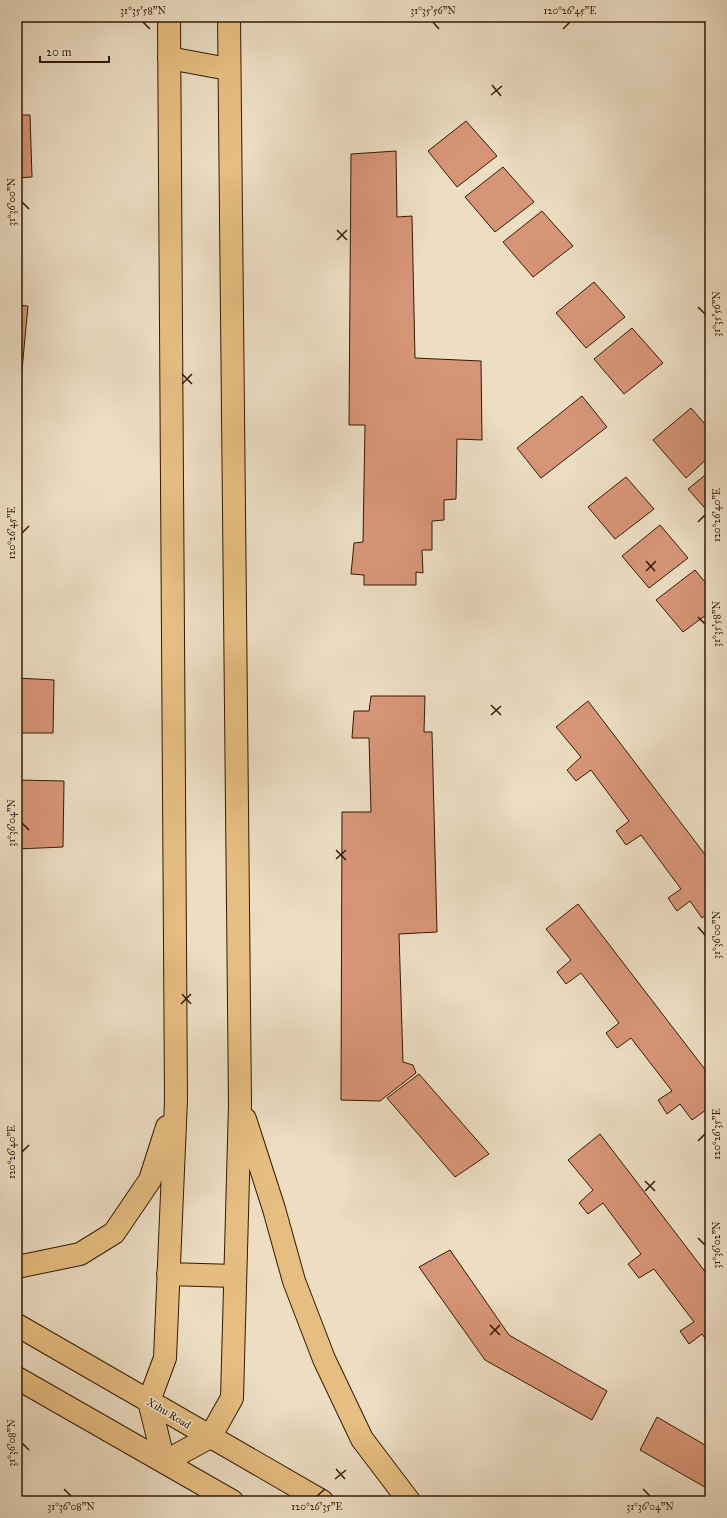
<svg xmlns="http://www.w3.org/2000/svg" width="727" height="1518" viewBox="0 0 727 1518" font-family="'IM FELL Great Primer',serif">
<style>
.building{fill:#d79577;stroke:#351a01}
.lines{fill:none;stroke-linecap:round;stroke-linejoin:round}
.primary-casing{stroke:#351a01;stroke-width:24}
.primary{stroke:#e6be82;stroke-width:22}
.ticks{fill:none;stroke:#351a01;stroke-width:1.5}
.labels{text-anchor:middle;stroke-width:3;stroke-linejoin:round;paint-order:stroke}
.street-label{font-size:11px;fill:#351a01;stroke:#f3e9d8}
.neatline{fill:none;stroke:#351a01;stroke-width:1.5}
.ticks-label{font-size:10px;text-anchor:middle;fill:#351a01}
</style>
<rect width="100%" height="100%" fill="#ecddc3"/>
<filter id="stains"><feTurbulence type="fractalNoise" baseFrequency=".005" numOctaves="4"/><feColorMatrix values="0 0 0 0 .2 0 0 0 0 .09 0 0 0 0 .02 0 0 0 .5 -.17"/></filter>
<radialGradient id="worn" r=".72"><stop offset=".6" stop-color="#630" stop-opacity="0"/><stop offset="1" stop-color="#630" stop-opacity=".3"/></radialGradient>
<path class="building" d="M17,115h13l2,62 -15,1z
M466,121l31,35 -40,31 -29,-36z
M396,151l1,66 15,-1 3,142 66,3 1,79 -25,-1 -1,60 -12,1v20l-12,1v29h-10l1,23 -7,-1v13h-52v-10l-13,-1 3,-31 9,-1 2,-117h-16l2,-271z
M503,167l31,35 -39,30 -30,-35z
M542,211l31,35 -40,31 -30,-35z
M594,282l31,35 -39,31 -30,-35z
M17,305l11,1 -11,117z
M632,328l31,35 -39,31 -30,-35z
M582,396l25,31 -66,51 -24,-30z
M691,408l19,22v26l-24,22 -33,-38z
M710,471v43l-22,-25z
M626,477l28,32 -39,30 -27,-32z
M660,525l28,33 -39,30 -27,-32z
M695,570l15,18v24l-27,20 -27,-32z
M17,678l37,2 -1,53h-36z
M371,696h54l-1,36h8l5,200 -38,2 4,128 10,3 3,8 -36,28 -39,-1 1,-288h29l-2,-74h-17l2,-27h15z
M588,701l122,160v51l-8,6 -12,-17 -13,10 -9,-13 13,-9 -40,-54 -15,10 -10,-14 13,-10 -38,-51 -15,11 -9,-11 14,-13 -25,-30z
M17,780l47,1 -1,66 -46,2z
M578,904l132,172v31l-18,13 -12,-16 -13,10 -9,-14 14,-9 -41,-53 -14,10 -11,-15 13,-10 -38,-50 -15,11 -9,-12 14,-12 -25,-31z
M419,1074l70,80 -34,23 -68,-79z
M600,1134l110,144v67l-8,-11 -13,10 -9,-13 14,-9 -40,-53 -15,9 -11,-14 13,-10 -38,-51 -15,11 -9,-11 14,-13 -25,-30z
M450,1250l59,85 98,56 -15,29 -107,-60 -66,-93z
M657,1417l53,31v42l-70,-40z"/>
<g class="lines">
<g class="primary-casing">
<path id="primary" d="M169,17l7,1083 -11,258 -16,43 15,61 46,-25 22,-39 8,-294 -11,-1087
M169,58l59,11
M245,1119l29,90 20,72 30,78 38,80 47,62
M17,1267l63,-13 34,-21 36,-53 17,-53
M168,1274l67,2
M17,1325l305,176
M17,1378l215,123"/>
</g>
<use href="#primary" class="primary"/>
</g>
<path class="ticks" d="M143,22l7,7M433,22l6,7M563,29l7,-7M492,85l9,11M491,95l11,-9M22,202l7,7M337,230l10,10M337,240l10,-10M698,307l7,7M182,374l10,10M182,384l10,-10M698,522l7,-7M22,533l7,-7M646,561l9,10M646,571l10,-10M698,617l7,7M491,705l10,10M491,715l10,-9M22,823l7,7M336,850l10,10M336,859l10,-9M698,927l7,8M182,994l9,10M181,1004l10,-10M698,1141l7,-7M22,1152l7,-7M645,1181l10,10M645,1191l10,-10M698,1238l7,7M490,1325l10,10M490,1335l10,-10M22,1443l7,7M336,1469l9,10M335,1479l11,-9M64,1489l7,7M643,1489l7,7M317,1496l8,-7"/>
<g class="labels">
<g class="street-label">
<text transform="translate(169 1413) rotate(31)" y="4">Xihu Road</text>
</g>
</g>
<rect width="727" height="1518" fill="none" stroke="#ecddc3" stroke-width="44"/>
<path d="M40 56v6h69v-6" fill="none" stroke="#351a01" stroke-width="2"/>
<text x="46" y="56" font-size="12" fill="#351a01" stroke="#f3e9d8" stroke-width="3" paint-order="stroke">20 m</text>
<rect x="22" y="22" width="683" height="1474" class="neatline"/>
<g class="ticks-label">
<text x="143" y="14">31°35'58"N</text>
<text x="433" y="14">31°35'56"N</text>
<text x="570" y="14">120°26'45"E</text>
<text transform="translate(11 202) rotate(-90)" y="4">31°36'00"N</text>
<text transform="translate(716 314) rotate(-90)" y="4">31°35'56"N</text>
<text transform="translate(716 515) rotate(-90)" y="4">120°26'40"E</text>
<text transform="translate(11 533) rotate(-90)" y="4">120°26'45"E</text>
<text transform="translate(716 624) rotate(-90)" y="4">31°35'58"N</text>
<text transform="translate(11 823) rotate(-90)" y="4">31°36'04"N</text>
<text transform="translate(716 935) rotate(-90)" y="4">31°36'00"N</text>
<text transform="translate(716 1134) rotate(-90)" y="4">120°26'35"E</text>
<text transform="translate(11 1152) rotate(-90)" y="4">120°26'40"E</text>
<text transform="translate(716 1245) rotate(-90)" y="4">31°36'02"N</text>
<text transform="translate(11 1443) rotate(-90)" y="4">31°36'08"N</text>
<text x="71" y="1510">31°36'08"N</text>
<text x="317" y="1510">120°26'35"E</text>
<text x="650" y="1510">31°36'04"N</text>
</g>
<rect width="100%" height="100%" filter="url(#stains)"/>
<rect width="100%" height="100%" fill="url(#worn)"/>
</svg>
